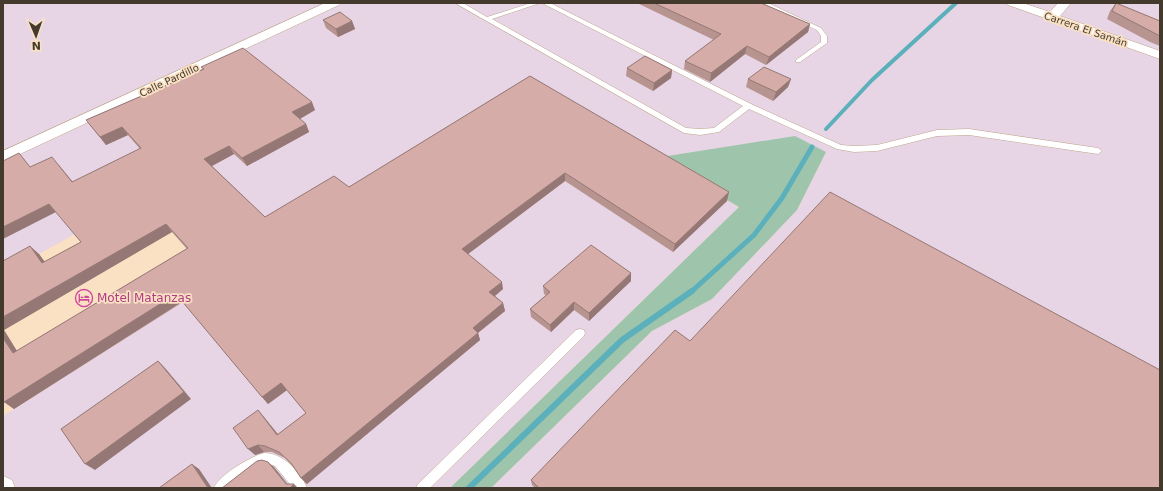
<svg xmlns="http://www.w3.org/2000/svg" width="1163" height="491" viewBox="0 0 1163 491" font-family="'DejaVu Sans',sans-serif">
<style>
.industrial{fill:#e7d5e5}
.green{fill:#9ec5ab}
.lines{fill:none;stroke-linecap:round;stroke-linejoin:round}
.stream-far2{stroke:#5bb0bb;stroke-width:4}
.stream-far1{stroke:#5bb0bb;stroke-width:5}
.stream{stroke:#5bb0bb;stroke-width:6}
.service-casing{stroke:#bea589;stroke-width:1}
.minor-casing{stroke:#bea589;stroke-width:1}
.service{fill:#fff;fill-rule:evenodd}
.minor{fill:#fff;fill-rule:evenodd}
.wall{fill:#b79490;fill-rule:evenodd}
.shaded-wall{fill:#957875}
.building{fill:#d5aca7;stroke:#957875}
.labels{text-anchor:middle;stroke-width:3.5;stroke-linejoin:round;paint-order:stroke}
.far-street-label{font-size:10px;fill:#43392d;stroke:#fae1c3}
.hotel-label{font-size:12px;fill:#b23c85;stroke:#fae1c3;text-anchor:start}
</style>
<rect width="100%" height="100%" fill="#fae1c3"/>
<path class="industrial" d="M3,3h1157v485h-669l161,-157 60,-32 85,-89 29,-58 -170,6 83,49 -289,281h-447v-72l214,-136 -38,-79 -104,33 -72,40z"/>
<path class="green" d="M795,136l31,16 -29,58 -85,89 -60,32 -161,157h-41l289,-281 -84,-49z"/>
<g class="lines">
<path class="stream-far2" d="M826,129l46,-49 84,-77"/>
<path class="stream-far1" d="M691,292l63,-57 28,-37 30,-51"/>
<path class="stream" d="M469,488l153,-148 70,-49"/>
<g class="service-casing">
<path id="service" d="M455,3h8l24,14 44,-14h9l-48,16 194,109 14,1 14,-1 29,-22 -201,-103h8l201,101 90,41 13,1 23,-1 60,-15 32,-1 129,19 4,3 -4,3 -129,-19 -32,1 -60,15 -23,1 -17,-3 -88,-40 -30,23 -19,3 -16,-2z
M760,3h8l53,25 6,8v7l-27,19h-4v-2l25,-18v-6l-4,-6z
M580,329l4,1 1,3 -1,3 -154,152h-14l2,-4 158,-154z
M264,453c19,0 36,18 43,35h-14l-18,-22c-18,-8 -32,13 -45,21 -4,2 -11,1 -16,1 6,-14 36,-31 50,-35z"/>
</g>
<g class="minor-casing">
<path id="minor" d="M325,3h16l-2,2 -336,157v-11z
M1006,3h17l27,9 8,-9h13l-11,13 100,35v8l-152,-54z
M3,476l9,4 3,8h-12z"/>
</g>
<use href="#service" class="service"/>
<use href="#minor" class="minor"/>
</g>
<path class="wall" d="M637,3h124l49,21 -2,8 -42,33 -21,-11 -35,28 -26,-13 1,-8 29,-21z
M1116,3l44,18v25l-10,-4 -43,-23 3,-8z
M323,20l29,1 3,8 -17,8 -12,-9z
M201,67l114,43 -15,9 6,5 3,8 -62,34 -13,-12 -22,12 53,51 84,-30 181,-111 197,125 -54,51 -108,-71 -97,73 35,35 -8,7 8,7 2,8 -27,22 2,7 -173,144 -6,-6 -9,-13 -7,-7 -13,-6h-8l-9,3 3,-45 20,24 28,-21 -19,-23 -19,14 -85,-102 -169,107 -10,-7 -1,-141 36,-7 6,8 36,-20 -62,-89 11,14 29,-2 14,17 67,-33 -12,-14 -22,10 -20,-25 117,-51zM172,232l15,17 -170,102 -13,-21z
M627,68l45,2 -1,8 -18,13 -27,-15z
M748,79h43l-3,8 -15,14 -27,-14z
M631,281l-42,40 -15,-11 -23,22 -20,-15 -1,-8 16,-14 -2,-1 -1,-8z
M690,341l470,147h-625l-3,-3 -1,-5z"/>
<path class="shaded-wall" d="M352,21l3,8 -17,8 -2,-8z
M810,24l-2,8 -42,33 3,-8z
M747,46l-2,8 -35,28 1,-9z
M672,70l-1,8 -18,13 1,-8z
M791,79l-3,8 -15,14 3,-9z
M312,102l3,8 -19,11 -4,-9z
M306,124l3,8 -62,34 -5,-8z
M122,127l6,8 -22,10 -6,-8z
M229,146l5,8 -24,13 -6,-8z
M565,173v8l-101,76 -2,-8z
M729,192l-2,9 -54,51 2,-8z
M49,204l7,8 -53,27v-12z
M166,224l6,8 -168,98 19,31 -10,-8 -10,-15v-21z
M30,246l9,8 12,17 -9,-8z
M631,273v8l-42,40v-8z
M502,282l1,7 -12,10 -2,-7z
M176,294l7,7 -169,108 -10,-7z
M574,302v8l-23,22 -1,-7z
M503,303l2,8 -31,25 -1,-8z
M478,333l2,7 -173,144 -6,-6z
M158,361l7,7 26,31 -96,71 -10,-6z
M281,383l6,7 -19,14 -6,-7z
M258,410l6,7 19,24 -6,-6z
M258,445l6,7 -9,3 -7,-6z
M268,462l6,5 16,20 4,-3 4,4h-8z
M192,464l7,5 13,19h-4z"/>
<path class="building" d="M654,3h107l49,21 -41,33 -22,-11 -36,27 -26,-12 36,-27z
M1116,3l44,18v15l-48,-25z
M340,12l12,9 -16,8 -13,-9z
M243,48l69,54 -20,10 14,12 -64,34 -13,-12 -25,13 61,58 69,-41 15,11 181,-111 199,116 -54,52 -110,-71 -103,76 40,33 -13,10 14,11 -30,25 5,5 -177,145 -10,-15 -12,-11 -14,-6 -7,-1 -10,4 -15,-21 25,-18 19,25 29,-22 -25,-30 -19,14 -86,-103 -172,108 -1,-1v-63l10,15 175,-105 -22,-24 -163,93v-56l27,-15 12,17 39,-21 -32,-38 -46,23v-66l16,-8 11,14 22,-10 20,25 69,-34 -19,-21 -22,10 -14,-17 118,-51 -3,-2z
M645,56l27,14 -18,13 -27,-15z
M764,67l27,12 -15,13 -28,-13z
M830,192l330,178v118h-621l-8,-8 144,-150 15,11z
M591,245l40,28 -42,40 -15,-11 -24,23 -20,-16 20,-17 -7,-6z
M158,361l26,31 -99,72 -24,-35z
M262,460l6,2 18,22h8l-4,4h-68l35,-27z
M192,464l16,24h-49z"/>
<defs>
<g id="hotel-ring" transform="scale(0.9)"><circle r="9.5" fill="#fae1c3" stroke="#d1479c" stroke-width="1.5"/><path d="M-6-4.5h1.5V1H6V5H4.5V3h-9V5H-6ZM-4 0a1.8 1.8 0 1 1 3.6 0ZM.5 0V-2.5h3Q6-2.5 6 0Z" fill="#d1479c"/></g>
</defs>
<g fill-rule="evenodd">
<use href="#hotel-ring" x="84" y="298"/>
</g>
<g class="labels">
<g class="far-street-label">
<text transform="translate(1086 29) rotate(19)" y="4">Carrera El Samán</text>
<text transform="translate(169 80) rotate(-25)" y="4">Calle Pardillo</text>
</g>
<g class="hotel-label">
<text x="97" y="302">Motel Matanzas</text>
</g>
</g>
<rect width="1163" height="491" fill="none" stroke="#43392d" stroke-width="8"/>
<g transform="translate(36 36) rotate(178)" stroke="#fae1c3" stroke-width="3" paint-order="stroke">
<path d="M0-3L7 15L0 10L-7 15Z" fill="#43392d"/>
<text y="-6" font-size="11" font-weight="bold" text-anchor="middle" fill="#43392d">N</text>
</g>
</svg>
